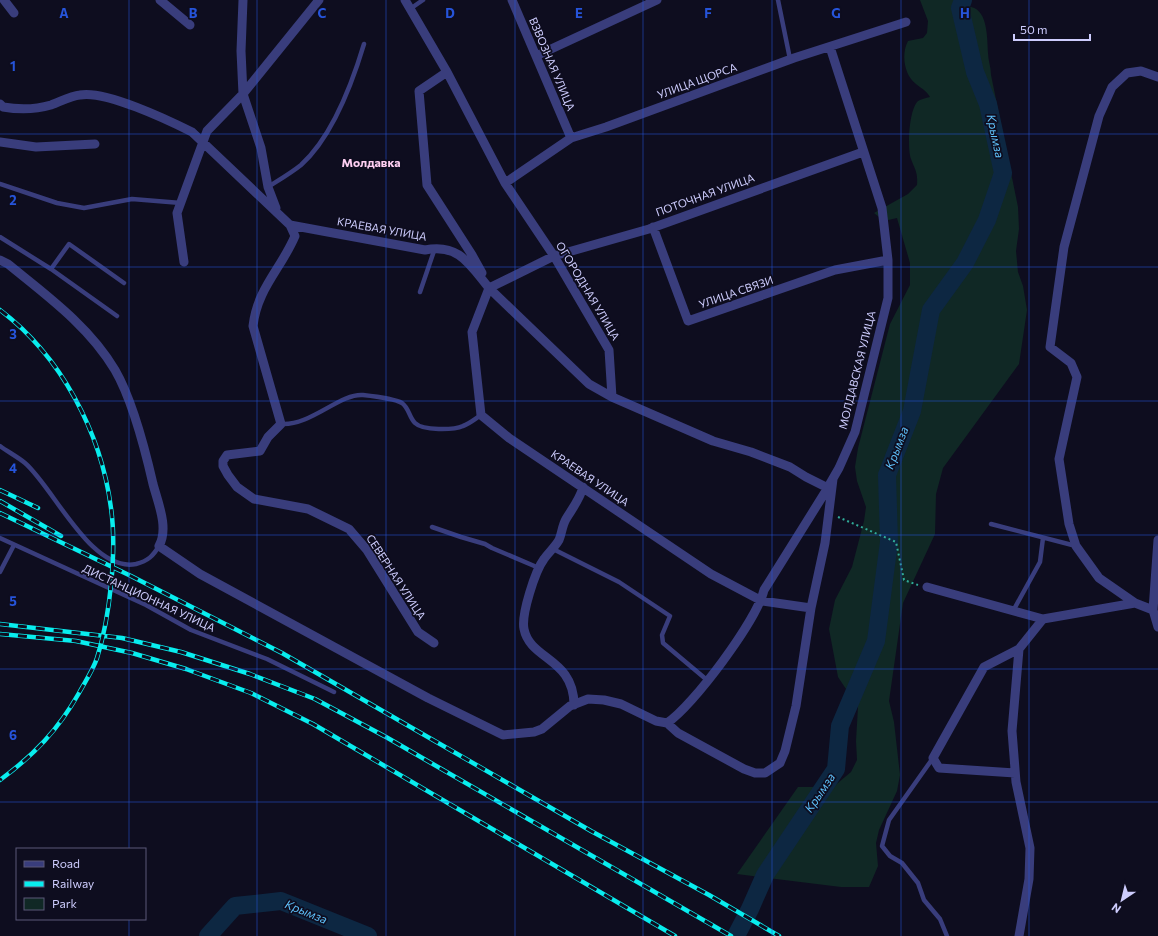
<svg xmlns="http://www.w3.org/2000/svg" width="1158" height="936" viewBox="0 0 1158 936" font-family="Commissioner,sans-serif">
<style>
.green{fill:#102825}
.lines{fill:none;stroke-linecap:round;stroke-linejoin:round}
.river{stroke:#0d2742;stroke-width:18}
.path{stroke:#31ac99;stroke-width:2;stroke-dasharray:2 3;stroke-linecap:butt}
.service{stroke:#393d7c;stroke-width:4.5}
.minor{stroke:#393d7c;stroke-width:9}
.rail-casing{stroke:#08edee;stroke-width:4.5}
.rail{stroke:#0e0d1f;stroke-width:3;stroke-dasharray:9;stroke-linecap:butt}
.grid{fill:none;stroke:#2654da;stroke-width:1;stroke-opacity:0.55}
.labels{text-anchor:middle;stroke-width:3.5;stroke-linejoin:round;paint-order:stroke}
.street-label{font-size:11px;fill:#cdccfd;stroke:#0e0d1f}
.water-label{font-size:12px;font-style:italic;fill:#5ec1fa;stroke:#0e0d1f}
.neighbourhood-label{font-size:12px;font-weight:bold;fill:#fdcef1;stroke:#0e0d1f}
.grid-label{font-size:13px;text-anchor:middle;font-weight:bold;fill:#2654da;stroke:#0e0d1f;stroke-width:3.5;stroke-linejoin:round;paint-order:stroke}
</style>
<rect width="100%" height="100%" fill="#0e0d1f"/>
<path class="green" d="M920,0h36l-2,5 6,3c28,-8 27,27 28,45 0,7 3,14 3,22l27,132 1,22 -3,22 2,21 5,14 4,24 -8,54 -76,104 -7,26 -1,40 -32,69 -14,98 5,21 6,53 -3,16 -18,39 -3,13 2,23 -9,21h-28l-104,-13 61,-87h35l18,-15 6,-12 -1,-19 2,-34 -20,-30 -9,-48 6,-29 17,-33 12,-46 2,-14 -9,-26 -2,-14 3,-19 32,-124 20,-39v-22l-13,-45 -13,3 -10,-8 34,-19 9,-9c1,-13 -2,-15 -6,-26 -4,-11 -2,-50 7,-58 3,-2 8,-3 12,-4 -4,-7 -8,-8 -14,-13 -12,-9 -15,-30 -8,-43l15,-3 4,-5 1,-12z"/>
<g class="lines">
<path class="river" d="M208,936l27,-30 46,-5 87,35
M736,936l14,-27 15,-34 71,-106 4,-43 36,-85 13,-99 -2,-67 25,-64 19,-101 34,-47 22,-43 16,-47 -15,-69 -13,-32 -15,-64 3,-8"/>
<path class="path" d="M838,517l58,25 8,38 14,5"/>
<path class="service" d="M778,0l12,59
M410,9l13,-9
M0,184l57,19 27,5 48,-9 49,4
M268,187c11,-7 23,-14 33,-22 32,-29 51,-81 63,-121
M0,237l51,32 66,47
M51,269l18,-25 55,39
M420,292l15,-44
M281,424c30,2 59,-31 82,-29 9,1 32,4 39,8 7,5 7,14 13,20 8,8 39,7 48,3 6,-2 12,-7 18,-11
M0,446c8,6 18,11 25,17 29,25 66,110 111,101 12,-3 17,-8 23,-18
M991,524l85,22
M432,527l29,10 24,7 7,4 47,20
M0,538l146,67 45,25 76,29 67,33
M553,549l66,33 51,34 -8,19 1,8 44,37
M0,572l14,-27
M1013,611l27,-49 3,-24
M933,758l-44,62 -7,26 8,10 12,7 16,20 6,17 16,19 7,17"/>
<path class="minor" d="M4,0l10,13
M160,0l30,25
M243,0l-2,51 2,43 18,54 7,39 8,21
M405,0l42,72 58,111 49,73 55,94 3,47 101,44 38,11 39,15 16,10 22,11
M512,0l59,138
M536,56l121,-56
M447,72l-28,19 8,94 45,70 10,18
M0,104l3,3c17,3 31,3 48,-2 9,-3 19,-9 29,-10 25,-5 88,25 112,37l98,93 135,25c34,-7 45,15 64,38l-17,44 9,83 28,23 202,136 51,27 49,7
M0,142l36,5 59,-3
M505,183l66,-45 35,-11 188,-69 112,-36
M290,225l5,11c-14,33 -38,53 -42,90l28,98 -13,13 -8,14 -33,4 -4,6v5l5,9 9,12 17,12 54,10 41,20 18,21 51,82 16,11
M653,227l35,94 147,-51 53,-10
M0,260l8,4c38,31 81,62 107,106 18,31 30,79 38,114 5,19 16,44 6,62l41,28 228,124 75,37 31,-3 8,-3 28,-23 18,-7 16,1 17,4 35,17 11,2 11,10 66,36 11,4h10l15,-10 5,-12 11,-45 15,-98 14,-65 8,-64
M184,262l-7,-49 30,-82 36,-37 76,-94
M612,397l-23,-13 -100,-96 65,-32 95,-27 214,-77
M927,587l116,32 92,-16 18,7 5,-70
M1135,603l-36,-25 -23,-32 -7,-22 -10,-65 18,-82 -6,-14 -21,-16 14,-100 35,-131 13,-29 15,-14 14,-2 17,6
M1153,610l5,17
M574,705c0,-47 -44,-45 -50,-76 -3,-14 11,-58 20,-70 5,-7 11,-12 15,-19 3,-7 3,-14 7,-21 6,-10 14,-20 17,-32
M667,723c26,-17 90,-103 97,-133l60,-96 15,-26 16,-36 33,-134v-38l-6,-52 -52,-161
M1015,773l-76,-5 -6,-10 51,-91 35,-18
M1019,936l10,-57 1,-31 -14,-66 -4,-51 7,-82 24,-30"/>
<g class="rail-casing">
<path id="rail" d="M0,310c61,46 101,122 111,198 6,43 -1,109 -14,150 -4,12 -12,24 -18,35 -21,37 -45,62 -79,87
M0,490l38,18
M0,501l61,35
M0,513l131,63 151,77 309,178 118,64 70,41
M0,624l122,14 59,14 69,22 65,25 71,38 345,199
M0,634l76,7 56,12 54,16 65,24 62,31 362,212"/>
</g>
<use href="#rail" class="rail"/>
</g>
<path class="grid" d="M129,0v849M257,0v936M386,0v936M515,0v936M643,0v936M772,0v936M901,0v936M1029,0v936M0,134h1158M0,267h1158M0,401h1158M0,535h1158M0,669h1158M0,802h1158M129,919v17"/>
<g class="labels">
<g class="street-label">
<text transform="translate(552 64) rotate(67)" y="4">ВЗВОЗНАЯ УЛИЦА</text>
<text transform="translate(697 81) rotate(-20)" y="4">УЛИЦА ЩОРСА</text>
<text transform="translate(705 195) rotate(-20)" y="4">ПОТОЧНАЯ УЛИЦА</text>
<text transform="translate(382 229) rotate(10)" y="4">КРАЕВАЯ УЛИЦА</text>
<text transform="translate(588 291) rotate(59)" y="4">ОГОРОДНАЯ УЛИЦА</text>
<text transform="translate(736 292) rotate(-19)" y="4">УЛИЦА СВЯЗИ</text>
<text transform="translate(857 370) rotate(-76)" y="4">МОЛДАВСКАЯ УЛИЦА</text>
<text transform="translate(590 478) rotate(34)" y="4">КРАЕВАЯ УЛИЦА</text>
<text transform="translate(396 577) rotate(57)" y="4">СЕВЕРНАЯ УЛИЦА</text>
<text transform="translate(149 598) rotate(25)" y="4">ДИСТАНЦИОННАЯ УЛИЦА</text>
</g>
<g class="water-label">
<text transform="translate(995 136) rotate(78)" y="4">Крымза</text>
<text transform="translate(897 448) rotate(-69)" y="4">Крымза</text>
<text transform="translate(820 793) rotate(-56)" y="4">Крымза</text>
<text transform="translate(306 912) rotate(22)" y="4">Крымза</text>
</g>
<g class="neighbourhood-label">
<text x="371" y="167">Молдавка</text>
</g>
</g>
<g class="grid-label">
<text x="64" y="18">A</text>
<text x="193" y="18">B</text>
<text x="322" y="18">C</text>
<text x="450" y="18">D</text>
<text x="579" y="18">E</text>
<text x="708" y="18">F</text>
<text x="836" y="18">G</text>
<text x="965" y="18">H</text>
<text x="13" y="71">1</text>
<text x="13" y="205">2</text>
<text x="13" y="339">3</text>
<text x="13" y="473">4</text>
<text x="13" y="606">5</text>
<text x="13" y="740">6</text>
</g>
<rect x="16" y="848" width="130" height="72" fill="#0e0d1f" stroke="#5a5978"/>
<rect x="24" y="861" width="20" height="6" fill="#393d7c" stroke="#5a5978"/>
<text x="52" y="868" font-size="12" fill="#cdccfd">Road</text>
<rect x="24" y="881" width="20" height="6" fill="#08edee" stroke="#5a5978"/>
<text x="52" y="888" font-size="12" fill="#cdccfd">Railway</text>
<rect x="24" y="898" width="20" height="12" fill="#102825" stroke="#5a5978"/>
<text x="52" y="908" font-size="12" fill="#cdccfd">Park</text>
<g transform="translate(1122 900) rotate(215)" stroke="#0e0d1f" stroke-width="3" paint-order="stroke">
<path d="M0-3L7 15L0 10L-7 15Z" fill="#cdccfd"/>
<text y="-6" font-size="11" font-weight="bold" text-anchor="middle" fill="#cdccfd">N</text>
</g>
<path d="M1014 34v6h76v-6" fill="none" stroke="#cdccfd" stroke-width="2"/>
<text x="1020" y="34" font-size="12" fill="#cdccfd" stroke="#0e0d1f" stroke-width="3" paint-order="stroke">50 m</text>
</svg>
